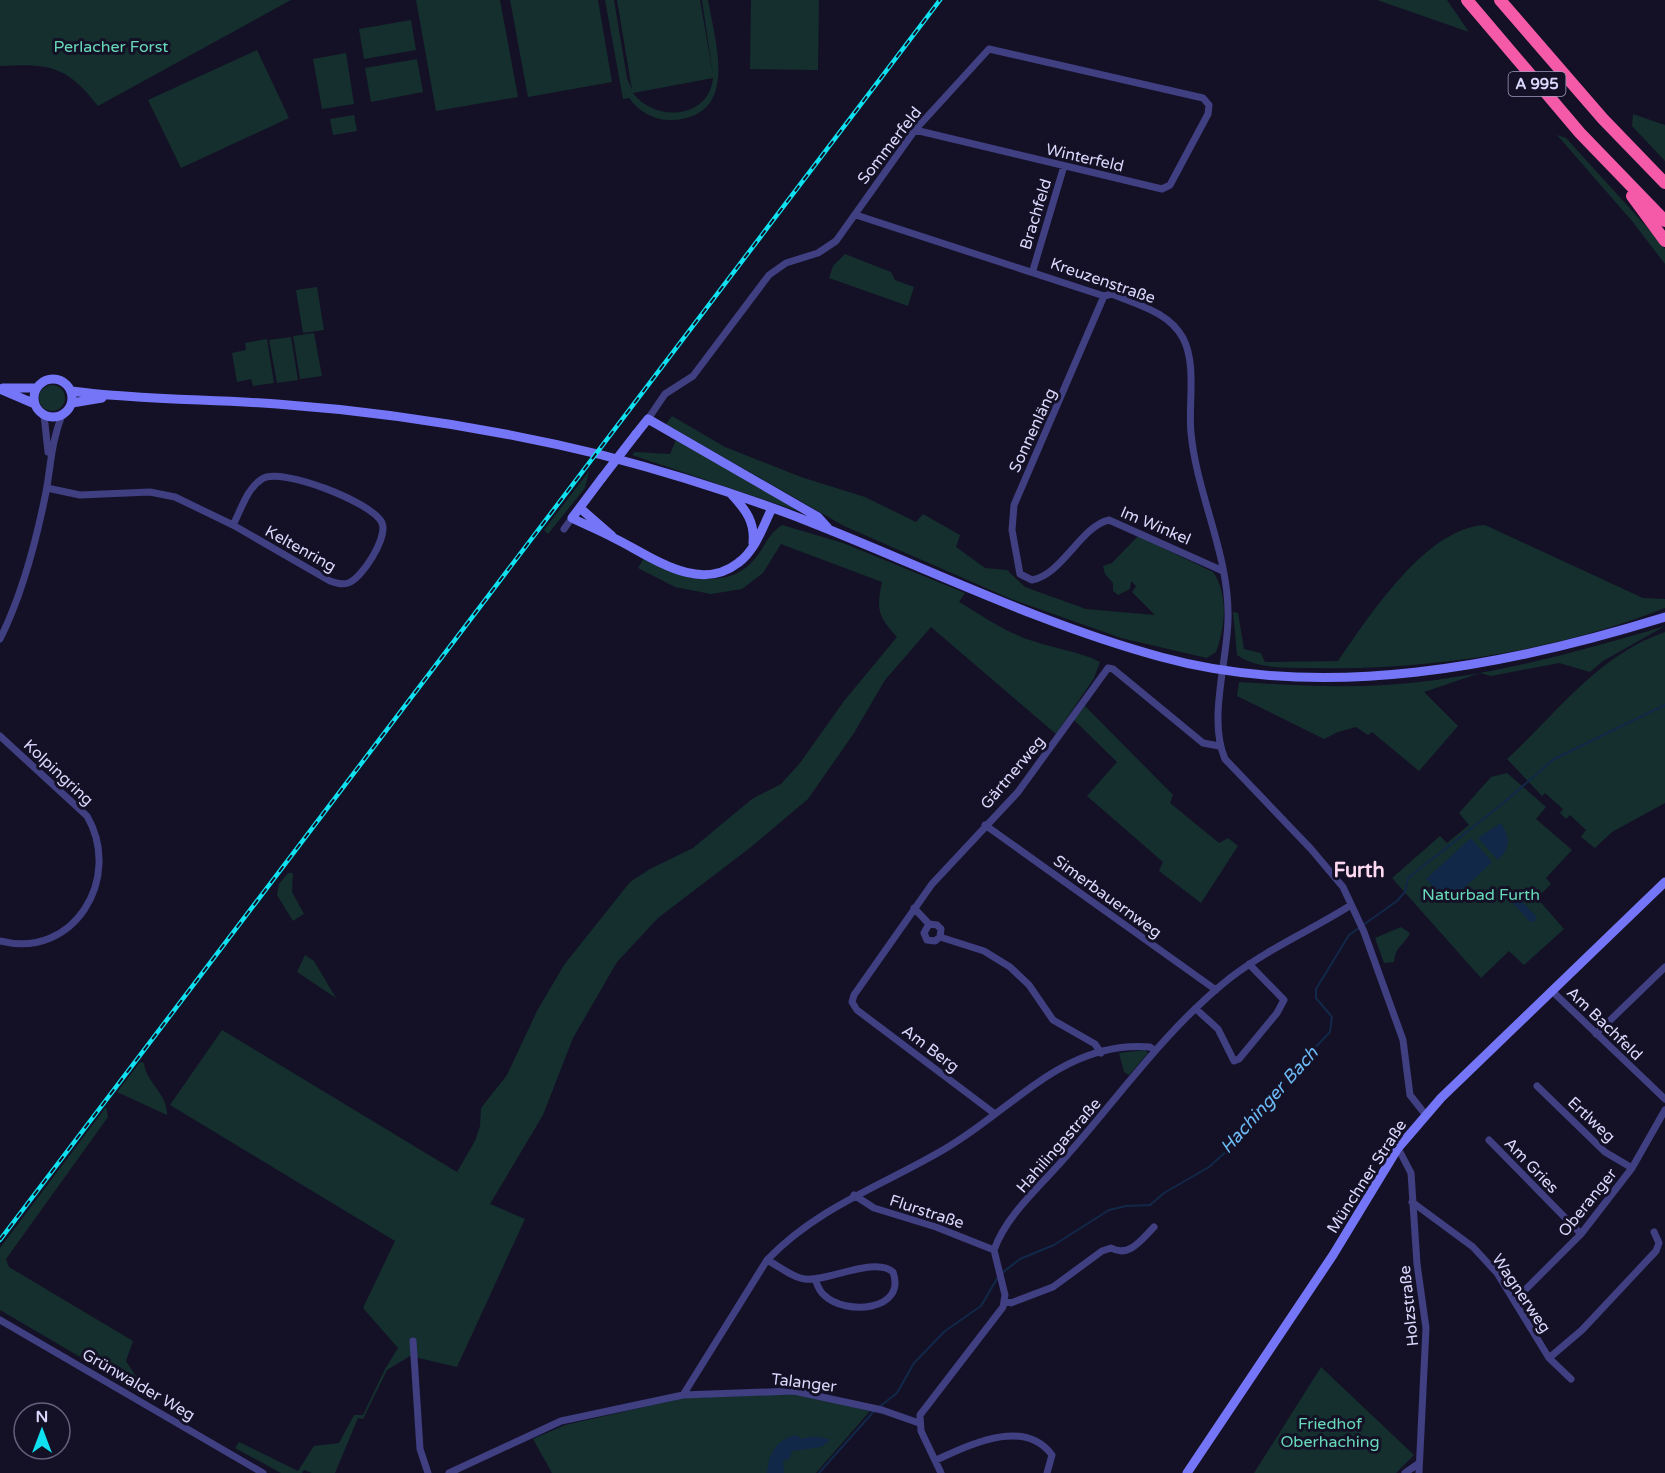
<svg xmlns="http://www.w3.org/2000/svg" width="1665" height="1473" viewBox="0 0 1665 1473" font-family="'Varela Round',sans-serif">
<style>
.green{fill:#142f2d;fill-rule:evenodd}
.water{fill:#122849}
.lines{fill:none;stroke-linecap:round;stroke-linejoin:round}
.stream{stroke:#122849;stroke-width:2}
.canal{stroke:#122849;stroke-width:8}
.street{stroke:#3f3f82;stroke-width:7}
.secondary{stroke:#7576f7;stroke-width:9}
.highway{stroke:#f55aa9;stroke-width:12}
.rail-casing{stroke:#10e1f0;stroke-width:4.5}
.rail{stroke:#141126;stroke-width:2;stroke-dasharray:7;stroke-linecap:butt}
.secondary-bridge{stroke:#7576f7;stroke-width:9}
.labels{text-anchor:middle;stroke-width:6;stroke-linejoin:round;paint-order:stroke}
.shield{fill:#141126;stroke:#9f9cbc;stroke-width:1.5}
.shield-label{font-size:15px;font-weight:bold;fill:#dbd8fd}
.park-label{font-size:16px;fill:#68d9b9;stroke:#141126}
.street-label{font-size:16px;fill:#dbd8fd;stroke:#141126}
.water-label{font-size:18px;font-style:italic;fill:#6cbaf6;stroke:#141126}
.quarter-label{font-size:20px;font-weight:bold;fill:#fddaf1;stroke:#141126}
</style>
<rect width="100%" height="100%" fill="#141126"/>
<path class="green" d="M0,0h291l-193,106c-31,-40 -48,-43 -98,-40z
M416,0h84l18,97 -82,14z
M510,0h88l14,82 -84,15z
M605,0h9l13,78 5,12 -15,-90h83l13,75 -11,-75h6c7,42 32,116 -35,120 -18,1 -34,-8 -44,-22l-6,1zM713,78c-4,42 -59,44 -80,15z
M751,0h68l-1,70 -68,-1z
M1377,0h70l22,32z
M411,20l5,30 -52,9 -5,-30z
M257,50l32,68 -108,50 -33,-68z
M346,53l8,51 -32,5 -9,-50z
M417,59l6,33 -52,10 -6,-34z
M1633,114l32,11v36l-33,-35z
M354,115l3,16 -24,4 -3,-16z
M1557,135l9,3 89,98 10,13v15l-33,-43z
M845,254l46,18 4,8 19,7 -6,19 -79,-28 4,-12z
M317,287l7,43 -21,3 -7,-43z
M314,333l8,43 -22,3 -7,-43z
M291,337l7,43 -21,3 -8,-43z
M267,339l7,44 -21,3 -2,-7 -14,3 -5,-29 14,-3 -1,-7z
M39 398a13 13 0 1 1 26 0a13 13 0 1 1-26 0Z
M672,416l53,31 76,30 64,20 51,25 7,-8 37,21 -4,12 29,21 22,2 18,17 61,22 69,6 -23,-23 4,-6 -5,-5 -1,8 -12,6 -5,-4v-8l-8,-9 -2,-8 9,-3 26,-27 75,36c16,23 12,56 3,80l-9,6 -86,-20 -110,-39 -167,-73 -178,-102z
M676,440l125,72 -169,-57 3,-3 35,2z
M589,471l-4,17 -37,46 -4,-4z
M782,525l61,18 122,50 -6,9c24,14 47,31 74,39 22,8 46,10 67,21l-6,16 -38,56 -125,-107 -46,53 -31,53 -46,66 -57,48 -93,71 -41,44 -44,76 -30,77 -53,89 35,15 -68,148 -47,-11 -23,14 -24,49 -5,-1 -23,55h-23l-8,-3 -2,3h-21l-46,-25 4,-6 59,29 16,-25 25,-3 15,-28h9l22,-46 13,-21 -35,-40 32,-67 -225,-136 52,-75 235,142 18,-31 5,-15 1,-18 26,-33 30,-64 27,-46 66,-83 20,-13 43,-21 59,-49 29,-15 19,-21 44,-62 53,-64c-19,-21 -21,-27 -15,-55l-101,-38 -18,29 -21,16 -31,5 -36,-7 -37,-19 6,-10c33,16 79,36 109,3 12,-13 13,-25 29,-36z
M1485,525l158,73 22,1v9c-110,43 -235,63 -353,60 -25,-1 -53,2 -75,-13l-4,-43 5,1 6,36 17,4 4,9 73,-1c31,-44 87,-133 147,-136z
M1665,626l-62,35 -13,11 -31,-9 -68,13 -11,-3 -56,19 34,34 -39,45 -47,-39 -4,3 -12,-8 -18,5 -14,7 -87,-43 2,-14c48,3 97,6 145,3 95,-6 191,-32 281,-59z
M1665,632v171l-53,29 -17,16 -14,-11 5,-7 -16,-15 -4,4 -6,-6 3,-4 -18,-16 -3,3 -35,-37c50,-46 91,-104 158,-127z
M1085,706l88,89 -3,8 49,40 9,-5 10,8 -37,57 -42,-32 4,-9 -76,-66 30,-34 -43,-42z
M1507,773l39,34 -10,12 36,31 -26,28 5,6 -14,14 27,31 -40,36 -15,-14 -28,27 -89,-100 48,-42 7,7 22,-18 -10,-12 32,-36z
M288,873h5l-1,19 12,22 -11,7 -16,-26 2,-11z
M1401,927l9,6c-5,12 -15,13 -16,29l-10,1 -9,-25z
M305,955l9,6 22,37 -39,-26z
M1145,1050l3,3 -19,22 -5,-3 -5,-19z
M140,1062l4,1c2,20 24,31 23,52l-50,-23z
M106,1107l2,10 -102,142 3,8 124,74 -7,20 15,23 -6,5 -135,-79v-62z
M1321,1367l93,88 -18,18h-142z
M794,1394l76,17 -54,62h-264l-19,-34 32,-14 119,-27z"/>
<path class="water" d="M1501,823c9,15 10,24 -3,37l-20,-22z
M1471,838l21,24c-14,13 -29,30 -48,36l-18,-19z
M796,1435l6,4c9,-4 18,-2 27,0l-1,3 -7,5 -29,4 -3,8 -6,2 1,12h-17c2,-20 9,-33 29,-38z"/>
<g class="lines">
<path class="stream" d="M1002,1273l18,-14 34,-14 55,-35 17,-4 24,-1 14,-12 45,-26 21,-19 18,-30 23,-17 10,-18 49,-51 2,-15 -16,-19v-9l33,-54 48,-34 8,-9 3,-14 93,-73 53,-46 111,-54
M879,1407l18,-14 17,-30 31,-32 36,-25 17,-29
M819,1473l56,-63"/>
<path class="canal" d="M1509,893l23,25"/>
<path class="street" d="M856,215l248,81 8,-2c26,11 57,18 71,44 14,27 5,66 8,95 6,63 39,123 37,187 -1,43 -20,100 -3,139l86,90 32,38 21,45 39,108 7,55 15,19
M1033,270l31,-104
M1104,296l-90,209 -2,25 8,44 12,6c30,-5 49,-54 77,-60l114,51
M44,415l4,37
M648,419l17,-25 28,-18 76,-101 17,-12 32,-10 18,-12 79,-111 74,-81 214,49 6,7 -1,9 -38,71 -8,4 -247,-59
M47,488l33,7 70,-3 25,5 58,28 97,56c6,2 12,4 18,2 14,-4 40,-46 34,-60 -8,-20 -102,-57 -120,-44 -15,9 -21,31 -29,46
M564,529l8,-11
M0,639c23,-46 36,-97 46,-147 5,-27 5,-49 16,-77
M0,736l87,80c36,62 -13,144 -87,125
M985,825l231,165
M914,908l15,16 8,1 4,4 -1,8 -5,4 -8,-1 -3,-7 5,-9
M940,937l44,14 26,16 19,18 24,35 42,24 6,9
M1553,992l112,107
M1196,1009l22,20 16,32 5,-2 38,-46 7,-13 -35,-36
M1596,1034l69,-67
M1537,1086l68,66 27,16
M995,1114l-138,-104 -5,-8 2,-7 78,-111 86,-92 90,-124 5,1 90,74 16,3
M1489,1140l92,94
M1398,1148l13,25 6,91 9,64 -7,145
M854,1195l20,13 62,19 58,23
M1412,1202l61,45 24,26 52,85 22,21
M767,1260c12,6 26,18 38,19 22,3 70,-23 88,-7 14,39 -48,44 -69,23 -5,-4 -7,-11 -9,-16
M1515,1300l66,-66 51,-66 33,-58
M1004,1301l7,2 42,-16 49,-36 9,-3c18,10 30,-8 43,-21
M0,1320l263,153
M413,1341l7,108 8,24
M1549,1358l33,-28 74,-79 3,-8 -5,-11
M683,1395l84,-135c53,-55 118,-75 181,-113 66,-39 117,-107 202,-100l4,3
M936,1460c34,-15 88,-43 116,-5l-5,18
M449,1473l112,-52 122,-26 111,-4 88,19 37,13
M941,1473l-20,-42 -1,-16 83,-108 2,-12 -11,-45c13,-37 50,-67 75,-97 52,-59 98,-125 161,-175 37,-29 82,-48 121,-73
M1405,1473l13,-9"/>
<path class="secondary" d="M34 398a19 19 0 1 1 38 0a19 19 0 1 1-38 0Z
M3,388h34
M0,389l35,15
M71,391c68,9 137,8 206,13 110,8 218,25 325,51 77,20 154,45 228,75 109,44 217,96 331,127 164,45 346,9 504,-40
M72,403l30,-5
M636,434l12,-15 170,98 10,11
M602,478l-30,40c14,7 29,13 42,20 37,18 84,56 124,25 18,-13 25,-37 34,-55
M732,495c14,15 23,27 21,48
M580,508l32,28
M1187,1473l146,-218 65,-107 43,-50 224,-216"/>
<path class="highway" d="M1467,0l113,133 85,88
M1500,0l103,119 62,64
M1632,196l33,45"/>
<g class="rail-casing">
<path id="rail" d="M0,1240l940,-1240"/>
</g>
<use href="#rail" class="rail"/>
<path class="secondary-bridge" d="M602,478l34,-44"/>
</g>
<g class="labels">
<rect class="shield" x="1508.5" y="72" width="57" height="24" rx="4.5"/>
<g class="shield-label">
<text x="1537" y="89">A 995</text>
</g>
<g class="park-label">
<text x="111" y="52">Perlacher Forst</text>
<text x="1481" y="900">Naturbad Furth</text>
<text x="1330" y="1429">Friedhof<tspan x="1330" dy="18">Oberhaching</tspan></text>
</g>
<g class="street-label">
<text transform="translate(889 145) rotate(-52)" y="6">Sommerfeld</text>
<text transform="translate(1085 157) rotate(13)" y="6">Winterfeld</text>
<text transform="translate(1035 214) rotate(-73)" y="6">Brachfeld</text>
<text transform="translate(1103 280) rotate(19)" y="6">Kreuzenstraße</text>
<text transform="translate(1032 430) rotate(-65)" y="6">Sonnenläng</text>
<text transform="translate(1156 525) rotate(23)" y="6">Im Winkel</text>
<text transform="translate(301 548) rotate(29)" y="6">Keltenring</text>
<text transform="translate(59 772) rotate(43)" y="6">Kolpingring</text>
<text transform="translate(1012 772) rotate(-50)" y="6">Gärtnerweg</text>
<text transform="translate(1108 896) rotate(36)" y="6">Simerbauernweg</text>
<text transform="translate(1605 1023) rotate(44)" y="6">Am Bachfeld</text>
<text transform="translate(931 1048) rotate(37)" y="6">Am Berg</text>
<text transform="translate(1592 1119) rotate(43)" y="6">Ertlweg</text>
<text transform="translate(1058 1145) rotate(-49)" y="6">Hahilingastraße</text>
<text transform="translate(1532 1165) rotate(46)" y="6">Am Gries</text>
<text transform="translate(1366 1176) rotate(-57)" y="6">Münchner Straße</text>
<text transform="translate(1587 1202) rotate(-51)" y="6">Oberanger</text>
<text transform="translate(927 1211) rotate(18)" y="6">Flurstraße</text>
<text transform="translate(1522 1293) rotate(56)" y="6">Wagnerweg</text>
<text transform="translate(1408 1306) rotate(-96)" y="6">Holzstraße</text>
<text transform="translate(804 1382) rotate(7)" y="6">Talanger</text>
<text transform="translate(139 1384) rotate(30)" y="6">Grünwalder Weg</text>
</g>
<g class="water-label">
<text transform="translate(1269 1100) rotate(-48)" y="6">Hachinger Bach</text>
</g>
<g class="quarter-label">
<text x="1359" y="877">Furth</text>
</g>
</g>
<g transform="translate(42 1431)"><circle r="28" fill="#141126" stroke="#64617c" stroke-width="1.5"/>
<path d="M0-4.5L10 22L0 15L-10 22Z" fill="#10e1f0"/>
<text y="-9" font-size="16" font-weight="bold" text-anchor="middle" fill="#dbd8fd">N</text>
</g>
</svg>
